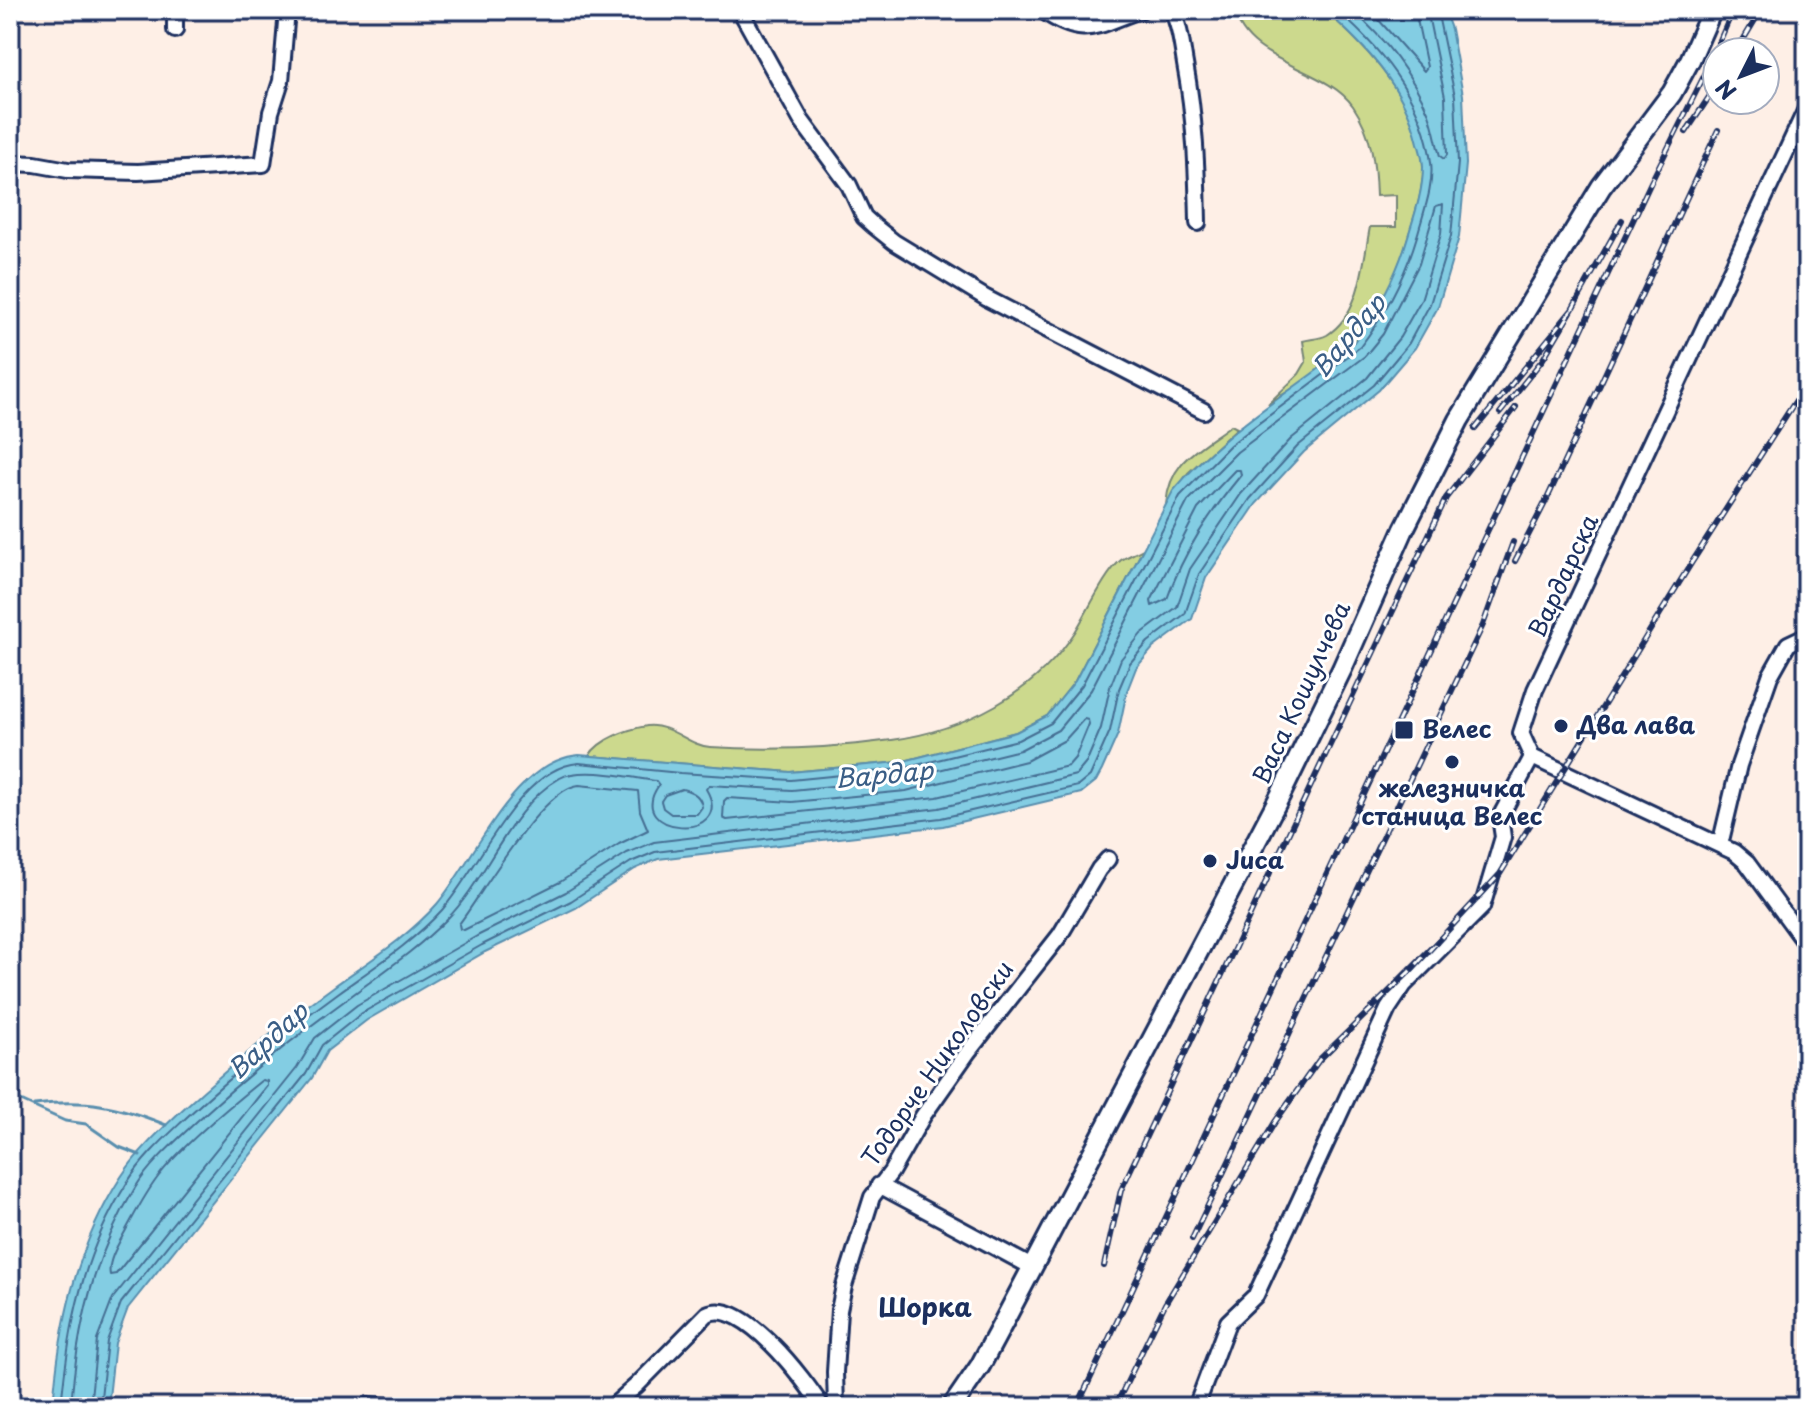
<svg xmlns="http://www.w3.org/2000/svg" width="1817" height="1417" viewBox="0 0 1817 1417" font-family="'Playpen Sans',sans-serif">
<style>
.green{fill:#ccd98d;stroke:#748476;stroke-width:2}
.water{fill:#83cde3;stroke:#598eae;stroke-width:2}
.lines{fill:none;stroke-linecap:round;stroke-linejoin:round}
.shore{stroke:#456e93;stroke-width:2}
.stream{stroke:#598eae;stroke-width:3}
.street-casing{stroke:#1b2f5e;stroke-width:20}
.secondary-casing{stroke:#1b2f5e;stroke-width:24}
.street{stroke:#fff;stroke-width:14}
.secondary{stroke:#fff;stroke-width:18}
.rail-casing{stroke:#1b2f5e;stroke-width:6}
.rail{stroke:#fff;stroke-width:3;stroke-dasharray:9;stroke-linecap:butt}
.poi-dot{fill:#1b2f5e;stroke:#fff;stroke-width:3}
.labels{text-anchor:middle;stroke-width:6;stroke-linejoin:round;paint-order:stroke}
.street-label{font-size:24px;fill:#1b2f5e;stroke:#fff}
.poi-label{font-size:24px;font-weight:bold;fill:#1b2f5e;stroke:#fff;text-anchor:start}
.water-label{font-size:26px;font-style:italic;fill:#3a5e86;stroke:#fff}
.neighbourhood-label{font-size:26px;font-weight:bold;fill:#1b2f5e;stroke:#fff}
</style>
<rect width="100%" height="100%" fill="#feefe6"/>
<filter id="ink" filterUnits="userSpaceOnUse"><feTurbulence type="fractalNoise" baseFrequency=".0125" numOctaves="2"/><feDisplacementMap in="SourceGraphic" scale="16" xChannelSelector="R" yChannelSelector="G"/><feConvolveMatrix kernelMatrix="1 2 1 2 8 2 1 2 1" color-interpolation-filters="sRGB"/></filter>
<g filter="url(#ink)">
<path class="green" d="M1234,10h90c43,37 97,95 99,155 1,24 -8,49 -15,72 -10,35 -28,74 -52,102 -23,27 -59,46 -88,65l31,-30 7,-12 -3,-21c7,-2 17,-2 24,-6 34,-21 36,-73 43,-108h26v-32l-20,1c-1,-33 -4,-62 -23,-90 -28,-40 -106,-41 -119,-96z
M1231,425l6,3 -49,45 -22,31c4,-44 32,-54 65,-79z
M1143,549l-68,132 -28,35 -31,16 -116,30 -110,10 -201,-16c10,-17 39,-27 58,-30 23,-3 42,20 63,21 60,4 123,1 182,-7 72,-10 143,-46 183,-108 12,-19 30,-59 46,-72 7,-4 15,-7 22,-11z"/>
<path class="water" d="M1324,10h120l7,19 12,66 3,69 -7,73 -21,70 -23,41 -36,42 -75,62 -48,52 -50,74 -14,41 -39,29 -17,20 -9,23 -9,43 -16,36 -6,11 -15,12 -138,33 -285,33 -23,10 -59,39 -91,44 -118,68 -40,31 -15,27 -184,230 -13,35 -7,64h-55c6,-82 23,-160 68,-230 17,-26 39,-46 61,-67 48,-44 98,-85 151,-123 36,-26 74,-49 104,-83 38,-45 77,-144 142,-149l211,17 110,-10 116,-30 31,-16 28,-35 98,-190c51,-61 120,-100 181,-149 25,-33 44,-70 55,-109 7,-22 14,-44 14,-66 0,-8 -3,-17 -5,-24 -13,-55 -52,-97 -94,-133z"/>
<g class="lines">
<path class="shore" d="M1352,10c32,28 60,64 77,104 5,13 7,28 11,42l4,3 3,-4 -2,-58 -18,-87
M1370,10l54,61 3,-4 -12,-57
M1235,470h5l1,5c-32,39 -57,76 -74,124l-15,7 -1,-5 47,-92z
M1084,719l4,1 1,4 -14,34 -7,8 -131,31 -210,23 -4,-2 1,-17 3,-3 65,4 114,-11 120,-30 39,-21z
M579,785l59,6 2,20 8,19 -29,14 -59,38 -96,48 -4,-1 -1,-5c24,-31 83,-136 120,-139z
M682,789c10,2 19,7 20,18l-5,7h-26l-8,-6 -2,-7 4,-6z
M262,1080l5,1v5l-151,188 -6,1c-3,-14 9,-32 16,-45 10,-18 19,-36 32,-53 23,-31 73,-72 104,-97z
M61,1407c8,-83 21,-152 66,-224 16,-26 39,-46 61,-67 47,-44 98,-85 150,-123 36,-26 74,-50 104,-83 37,-41 77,-143 137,-147l101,10 111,7 110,-11 117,-29 33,-17 31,-38 98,-189 50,-51 130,-98c26,-34 46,-73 58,-114 6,-22 16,-48 13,-71 -8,-62 -49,-113 -95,-152
M71,1407c6,-80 22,-150 64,-219 16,-26 40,-46 62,-67 46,-42 95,-82 146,-119 37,-28 71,-50 104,-83 40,-40 63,-113 113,-141 21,-12 73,0 96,3l3,4c-37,51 79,58 47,4l3,-4 83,5 110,-11 118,-29 38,-20 33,-40 97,-189 49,-49 128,-96 18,-22 36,-70 17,-58 7,-2 -2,30 -20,66 -21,37 -33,41 -76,61 -50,55 -51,75 -13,38 -36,27 -20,25 -11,28 -9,41 -15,35 -10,12 -137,33 -285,34 -27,11 -61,39 -89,44 -120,69 -42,33 -18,30 -184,230 -16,42 -7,67
M100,1407l7,-66 14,-38 185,-229 16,-29 40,-32 120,-68 89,-44 60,-39 24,-10 286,-34 137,-32 12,-10 20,-45 9,-42 11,-26 18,-21 37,-28 14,-40 51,-75 48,-53 76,-61 35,-42 21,-39 21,-68 7,-73 -3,-67 -18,-86"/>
<path class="stream" d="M10,1096l55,25 21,3 33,23 21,8
M34,1105c53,-6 83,0 132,20"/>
<g class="street-casing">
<path id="street" d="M175,10v20
M740,10l61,110 48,65 15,32 10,9 20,16 92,56 218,113
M1042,10c44,31 55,14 99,0
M1172,10c8,16 10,36 13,54 10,53 12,105 13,159
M1807,107l-272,583 -14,43 11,24 202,95 13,11 60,82
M10,163l25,1 33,6 70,2 125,-8 8,-52 10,-31 6,-71
M1720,845l19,-80 31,-89 18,-32 19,-9
M879,1185l153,82
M370,1405l36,2
M612,1407l25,-22 70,-71c35,-18 98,66 115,93
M836,1407l-1,-35 4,-62 5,-24 28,-89 19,-25 32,-56 45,-64 92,-117 39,-66 9,-10
M1196,1407l32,-85 28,-27 132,-286 16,-24 78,-78 21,-70 -3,-20 32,-60"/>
</g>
<g class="secondary-casing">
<path id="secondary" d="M952,1407l28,-41 22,-41 278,-529 62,-127 62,-140 55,-109 142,-233 71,-94 18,-33 22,-50"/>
</g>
<use href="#street" class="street"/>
<use href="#secondary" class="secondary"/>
<g class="rail-casing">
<path id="rail" d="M1736,52l25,-42
M1686,132l31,-47
M1572,310l50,-90
M1475,429l97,-119 -29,49 -43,54
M1515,561l32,-62 171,-369
M1192,1239l291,-614 30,-83
M1104,1266l17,-76 325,-692 70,-91
M1077,1407l574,-1225 57,-114 25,-58
M1115,1407l50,-103 110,-182 44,-62 95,-93 86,-93 192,-312 115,-179"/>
</g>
<use href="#rail" class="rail"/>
</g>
</g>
<g class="poi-dot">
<circle cx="1561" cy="726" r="8"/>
<rect x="1394" y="720" width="20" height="20" rx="4"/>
<circle cx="1452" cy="762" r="8"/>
<circle cx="1210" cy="861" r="8"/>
</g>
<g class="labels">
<g class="street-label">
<text transform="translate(1564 576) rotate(-65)" y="8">Вардарска</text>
<text transform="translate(1302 693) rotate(-65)" y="8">Васа Кошулчева</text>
<text transform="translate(938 1064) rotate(-55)" y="8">Тодорче Николовски</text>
</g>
<g class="poi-label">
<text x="1577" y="734">Два лава</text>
<text x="1422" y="738">Велес</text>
<text x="1452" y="797" text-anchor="middle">железничка<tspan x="1452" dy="28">станица Велес</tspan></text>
<text x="1226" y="869">Juca</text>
</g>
<g class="water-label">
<text transform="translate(1349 336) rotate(-50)" y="9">Вардар</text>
<text transform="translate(884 775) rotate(-5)" y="9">Вардар</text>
<text transform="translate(268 1041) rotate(-43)" y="9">Вардар</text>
</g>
<g class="neighbourhood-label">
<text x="925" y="1317">Шорка</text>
</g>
</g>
<rect width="1817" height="1417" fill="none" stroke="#fff" stroke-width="40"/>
<rect x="20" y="20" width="1777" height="1377" fill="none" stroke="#1b2f5e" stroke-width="3" filter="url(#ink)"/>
<g transform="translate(1741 76) rotate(228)"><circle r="38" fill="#ffffff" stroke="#a4acbf" stroke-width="2"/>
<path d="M0-6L14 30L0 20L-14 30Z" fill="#1b2f5e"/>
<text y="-12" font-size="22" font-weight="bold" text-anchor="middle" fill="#1b2f5e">N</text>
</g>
</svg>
